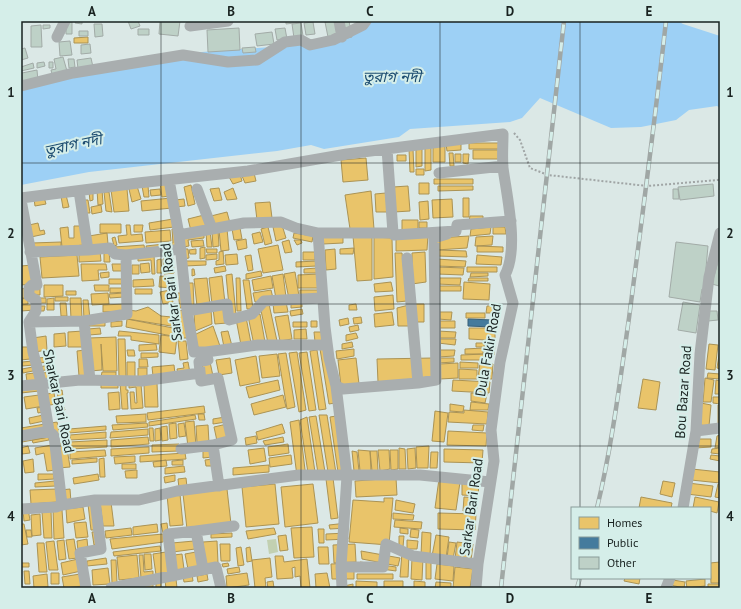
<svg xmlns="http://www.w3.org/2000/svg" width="741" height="609" viewBox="0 0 741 609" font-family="'PT Sans','Noto Sans Bengali',sans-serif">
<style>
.green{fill:#c2d0b1}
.water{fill:#9dd0f5}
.homes{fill:#e9c46a;stroke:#ab9354}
.public{fill:#457b9d;stroke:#386078}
.building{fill:#bed1c7;stroke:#a2aba7}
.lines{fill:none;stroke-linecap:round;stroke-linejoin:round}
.path{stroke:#a0a5a5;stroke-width:2;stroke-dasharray:2 2;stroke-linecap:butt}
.street{stroke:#a9aeaf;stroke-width:11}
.rail-casing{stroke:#a0a7a5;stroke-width:4.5}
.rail{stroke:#d5eee9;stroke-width:3;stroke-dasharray:9;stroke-linecap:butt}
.grid{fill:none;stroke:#192220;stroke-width:1;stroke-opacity:0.55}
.labels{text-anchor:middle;stroke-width:4;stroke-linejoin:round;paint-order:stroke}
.street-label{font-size:14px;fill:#192220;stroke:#d5eee9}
.water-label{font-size:15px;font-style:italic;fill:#1d4d71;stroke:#d5eee9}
.neatline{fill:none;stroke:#192220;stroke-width:1.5}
.grid-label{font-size:13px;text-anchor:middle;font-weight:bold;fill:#192220}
</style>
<rect width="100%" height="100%" fill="#dbe8e6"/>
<path class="green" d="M276,539l2,13 -9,2 -2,-14z"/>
<path class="water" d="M372,21h306l5,3 37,12v72l-3,-2 -28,4 -13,10 -35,7 -30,1 -71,-30 -18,20 -12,4 -100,7 -11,8 -75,12 -13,-4 -34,6 -188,21 -68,13v-97l127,-32 178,-13 31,-11z"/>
<path class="homes" d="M88,37v6h-14v-5z
M461,143v7l-14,1 -1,-7z
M469,143h32v6h-32z
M433,145h12v17h-12z
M425,147h6v23l-6,1z
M416,148h6v18l-6,1z
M409,149h4l1,23h-4z
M473,150h28v9h-28z
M449,153h4l1,13h-4z
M455,154h6v8h-6z
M463,154h6l-1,10 -5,-1z
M397,155h9v6h-9z
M366,158l2,22 -25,2 -2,-22z
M416,169h8v6h-8z
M254,173l2,8 -11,2 -3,-7z
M240,174l2,7 -9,3 -4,-7z
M434,179h39v5h-39z
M168,182l2,14 -8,1 -2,-14z
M419,183h10v11h-10z
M191,185l4,19 -7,2 -4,-19z
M137,186l4,13 -9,3 -3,-13z
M142,186h6l1,11h-5z
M408,186l2,25 -16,1 -1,-25z
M438,186h35v4l-35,1z
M219,188l3,12 -8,1 -4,-12z
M233,188l4,11 -10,1 -3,-8z
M102,189l1,15 -5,1 -1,-15z
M127,189l2,22 -15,1 -3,-22z
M160,189l1,6 -10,1 -1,-6z
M371,191l3,38h-24l-5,-34z
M89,192h4v8l-3,1z
M104,192h5l3,20 -6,-1z
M386,193l1,19h-11l-1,-18z
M66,195l3,12 -6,1 -2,-12z
M44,197l2,7 -11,2 -1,-7z
M171,198l1,10 -30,3 -1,-10z
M463,198h6v19h-6z
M184,199l1,7 -9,1 -1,-7z
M452,199l1,18 -20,1 -1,-18z
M83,200h5l2,13h-6z
M428,201l1,18 -9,1 -1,-18z
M270,202l2,16 -15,2 -2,-17z
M101,205l1,7 -10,2 -1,-7z
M227,212l3,11 -16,4 -3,-11z
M204,215l3,12 -16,4 -3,-12z
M470,216h13v6l-14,-1z
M173,219l1,8 -24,3 -1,-7z
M402,220h16v11h-16z
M419,222h8v6h-8z
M38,223l2,8 4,-1 1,4 -14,3 -2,-12z
M100,224h21v9h-21z
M126,225h4l1,10 11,-1 1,7 -24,2 -1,-7 9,-1z
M134,225h9l-1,7h-8z
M282,225l4,13 -10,3 -3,-14z
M74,226h9l1,19 -22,2 -2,-19 8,-1 1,11h5z
M268,227l4,16 -7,2 -4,-16z
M491,227l-1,7 -20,2 1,-7z
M493,227h12l1,7h-13z
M240,228l2,11 -8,1 -2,-11z
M172,229h5l1,18 -31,3 -1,-4 27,-3z
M227,229l2,21 -8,1 -2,-21z
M170,230l1,11 -25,2 -1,-11z
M218,230l1,16 -6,1 -1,-16z
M210,231l2,16h-5l-1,-15z
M204,232v6l-16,2 1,6 -6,1 -2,-11z
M260,232l3,10 -9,2 -2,-10z
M107,233l1,11 -17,3 -2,-11z
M294,233l19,3 -1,6 -19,-4z
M323,235h20v8l-20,1z
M428,235l-1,15 -31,1v-13z
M353,236l19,1v43l-15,1z
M469,236l-2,12 -31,2v-12z
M493,236l-1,9 -17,1 1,-9z
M115,237l2,8 -3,1 -2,-8z
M374,237l18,1 1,39 -19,2z
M246,239l1,9 -9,2 -2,-9z
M203,240l1,6 -12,1 -1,-6z
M289,240l3,12 -7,1 -3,-11z
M294,240h7l1,3 -5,2z
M61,242v6l-29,1v-6z
M144,245l1,6 -30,1 -1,-5z
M278,245l5,25 -20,3 -5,-24z
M477,246l26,1v5h-26z
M205,247v11l-5,1v-11z
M354,248l-1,6h-13v-5z
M183,249h5l1,9 -6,1z
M196,249v5h-6l-1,-4z
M206,249h11v4h-10z
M335,249l1,20 -10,1 -1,-20z
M104,250h5l1,12h-6z
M437,250l29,1 1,6 -30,-1z
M100,251l1,10 -22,1v-10z
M223,251l1,13 -8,1v-4l3,-1v-8z
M303,252h12v8h-12z
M425,252l1,30 -14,2v-31z
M395,253h7l5,48 -10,1z
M217,254v5l-11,1v-5z
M237,254l1,10 -12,1 -1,-10z
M77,255l2,21 -37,2 -2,-21z
M138,255h16l1,19h-3l-1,-14 -13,1z
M251,255l2,15 -5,1 -3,-15z
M477,255l25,2 -1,8 -25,-1z
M173,258l1,15 -10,1 -1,-15z
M161,259l1,14h-5v-13z
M437,259l29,2 -1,6 -28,-1z
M185,261h21v4l-21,1z
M317,261v5l-21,1v-5z
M149,263l1,9 -9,1 -1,-9z
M81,264h25l1,6h-9l1,10 -17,1z
M112,264h11l1,7h-11z
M32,265l1,19 -12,1v-19z
M132,265h7v9h-7z
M225,266l1,5 -11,2 -1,-5z
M437,267l27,1 -1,7 -26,-1z
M467,267h30v5h-30z
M317,268l1,5h-14v-4z
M192,269h2l1,6 -3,1z
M261,271l1,5 -16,3v-5z
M109,272v5l-8,1 -1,-5z
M295,272l4,24 -10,3 -5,-25z
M471,273h17v3l-18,1z
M232,274l4,41 -6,1 -4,-41z
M283,274l3,23 -10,2 -4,-23z
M319,274v14h-21v-13z
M160,276l13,1 -1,11 -13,-1z
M222,276l3,27 -13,1 -3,-26z
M271,276l2,12 -19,3 -2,-11z
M207,278l3,27 -13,1 -3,-27z
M236,278h4l1,33h-4z
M437,278h24l-1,7 -23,-1z
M469,278h19v3h-20z
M109,279h15v5h-15z
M153,279l1,7 -21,1v-7z
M243,280h6l4,29h-6z
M391,282l2,9 -18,1 -1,-8z
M464,282l26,2 -1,16 -26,-1z
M187,283h6l1,24 -6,1z
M44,285h19v11l-19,1z
M94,285h15v6h-14z
M437,286h24v5h-25z
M31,287h9v8h-9z
M28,288v10h-7v-9z
M110,288h15l1,4 -16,1z
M135,289h17v5h-17z
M170,290l3,12 -10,2 -3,-12z
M271,290l2,8 -18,4 -2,-9z
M300,290h20v5h-20z
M66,291h10v4h-10z
M108,293l1,11 -17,1 -1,-11z
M124,293v4l-14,1 -1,-4z
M178,293h5l2,14 -5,1z
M393,295l1,14 -19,2 -1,-14z
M55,297h13v4h-13z
M28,298v6l-7,1v-6z
M40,298h6v5h-6z
M54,298v12h-7v-11z
M70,298h11l1,20 -11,1z
M83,300h5l2,19h-6z
M302,301v6l-11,1v-6z
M286,302l2,10 -14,1 -1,-10z
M60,303h6l1,13h-6z
M125,304v7l-22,1v-7z
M269,304l8,37 -9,2 -8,-37z
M356,304l1,6h-8v-5z
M413,304h11v18h-11z
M21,305h14v5l-14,1z
M409,305l1,21h-12l-1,-18z
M38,306h7l-1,5h-7z
M487,306h8v7h-9z
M148,307l13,9 11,1 1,-5h5l-1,15 -49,-8v-9l8,1z
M226,307l1,16 -12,1 -2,-15z
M302,309l1,5 -12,2 -1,-5z
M184,310l3,28h-5l-3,-27z
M211,310l1,14 -17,7 -1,-19z
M392,312l2,13 -19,2 -1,-13z
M438,312h14l-1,8 -13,-1z
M466,313h19v5h-19z
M260,314l5,28 -11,3 -6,-29z
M288,315l4,24 -12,2 -5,-24z
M246,317l5,26 -10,2 -5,-26z
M361,317l1,6 -8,1 -1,-6z
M348,318l1,6 -9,2 -1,-6z
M127,319l46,9 -1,8 -46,-9z
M105,321v5h-16l-1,-4z
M122,321v5l-11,1v-5z
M311,321h6v6h-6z
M437,321h18v7h-18z
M293,322h14v5h-14z
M358,325l1,5 -9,2 -1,-5z
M213,326l8,23 -22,1 -5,-15z
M100,328l1,6 -12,1 -1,-6z
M469,328h26v16h-8v-4l-18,-1z
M306,329l1,10h-13v-9z
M83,331l1,16h-16v-15z
M119,331l40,4v9l-28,-4v-4h-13z
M228,331l4,15 -8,1 -3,-15z
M437,331l19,1 -1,6h-18z
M314,332h8l1,10h-8z
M65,333l1,13 -12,1v-13z
M356,333l2,5 -12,3v-6z
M161,335l16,2 -2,17 -16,-2z
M46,336l1,14 -12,2 -2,-14z
M116,337l1,34h-14l-2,-27 1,26 -12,1 -1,-33z
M118,339h7l1,39h-7z
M438,339h18l-1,6 -17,-2z
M178,341h8l2,18 -8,1z
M352,342l1,5 -11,2v-5z
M476,343h8v4h-8z
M156,344l1,6 -18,1v-6z
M485,344l10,1 -1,10 -10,-1z
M709,344l9,1 -3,25 -9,-1z
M21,347h7l2,12 -9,1z
M326,348l9,55 -6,1 -9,-55z
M483,348v6h-18v-5z
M354,349v7l-17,3 -1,-8z
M720,349v20l-3,-1z
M85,350l2,26h-8l-2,-25z
M127,350h7l1,6h-7z
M317,350l9,59 -7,1 -9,-59z
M438,350h17l-1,6 -16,1z
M297,352l9,58 -7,2 -10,-59z
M307,352l9,58 -7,1 -10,-58z
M141,353h17v4l-17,1z
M286,353l9,54 -8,2 -9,-55z
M277,354l3,22 -18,2 -3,-22z
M485,354v6h-24v-5z
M256,356l4,26 -20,4 -5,-26z
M49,357v5l-10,1 -1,-5z
M230,358l2,15 -13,2 -3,-15z
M356,358l3,26 -18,2 -3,-26z
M433,358v20l-55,4 -1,-23z
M438,358h16v4l-16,1z
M139,359h8l1,8h-9z
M33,361l1,4 -12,1v-4z
M127,362h8v16h-8z
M188,362l2,11 -12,1 -1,-5 7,-1 -1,-5z
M210,362l3,14 -9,2 -2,-14z
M460,362l18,1v5h-18z
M458,363v15l-18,1v-15z
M480,363l13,1 -1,15 -14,-1z
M50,365l1,4 -11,2 -1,-4z
M174,365l1,9 -22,2 -1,-9z
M33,367v4l-10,2 -1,-4z
M138,368h9v9h-9z
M459,369l18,1v9h-18z
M55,372l1,6 -14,1v-6z
M102,372h14v5h-15z
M35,373l1,8 -9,1 -1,-8z
M708,373l12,1v5l-13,-1z
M705,378l9,2 -3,22h-8z
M643,379l17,3 -4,28 -18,-2z
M278,380l2,10 -31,8 -3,-11z
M453,380l37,2 -1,11 -37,-2z
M716,380l4,1v13h-5z
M120,382h6v8h2v3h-1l1,16h-6z
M101,383h17v5h-17z
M157,383l1,24h-13l-1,-23z
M129,384h12l2,24 -12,1 -1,-17h4l1,11h2l-1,-16 -7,1z
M39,387v4l-18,2v-4z
M62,390l2,13 -5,1 -2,-13z
M119,392l1,17 -11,1 -1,-17z
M54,393l2,11 -30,5 -2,-12z
M471,393l16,1 -2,9 -14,-2z
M283,395l3,12 -32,8 -3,-11z
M713,397h7v7l-7,-1z
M471,402l18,2 -1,6h-18z
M701,403l10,2 -2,21 -10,-1z
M450,404l14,2 -1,6 -13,-1z
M718,405h2v18h-2z
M204,406l1,7 -57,7 -1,-7z
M43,407v5l-5,1 -1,-5z
M60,407h4l1,3h-5z
M464,410l24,2 -1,12 -39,-2 1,-10 15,1z
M435,411l13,2 -4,29 -12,-1z
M48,414l1,6 -19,4 -1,-6z
M146,414v8l-29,1 -1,-7z
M198,414h6l1,6h-6z
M195,415l1,4 -47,7v-4z
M319,415h8l9,58 -8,-1z
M316,416l9,56 -7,1 -9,-56z
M336,416l8,57 -6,-1 -8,-55z
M225,417l1,5 -13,2v-5z
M307,417l8,55 -7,1 -8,-53z
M299,420l7,58 -9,-2 -7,-54z
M194,421l2,25 -8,1 -3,-25z
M57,422l3,13 -38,7 -1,-14z
M147,423l1,4 -35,3 -1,-5z
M176,423l1,15 -7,1 -1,-15z
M184,423l2,13 -7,1 -1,-13z
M227,424l3,14 -13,3 -3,-14z
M282,424l3,9 -27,7 -2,-8z
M208,425l1,18h-12l-1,-17z
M473,425h11l-1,6 -11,-1z
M106,426v4l-37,3v-4z
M167,426l1,14 -6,1 -1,-14z
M149,428h4l1,13h-4z
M160,428l1,12 -6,1v-12z
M148,429v6l-38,3 1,-6z
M448,431l39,2 -1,13 -39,-1z
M106,432v6l-36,2v-5z
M720,435v12l-5,1 2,-12z
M256,436l1,7 -11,2 -1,-7z
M49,437v3l-16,3 -1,-3z
M148,437l1,7 -38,3v-7z
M283,437l1,5 -19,3 -2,-4z
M697,439h14v8l-16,1z
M107,440v7l-36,2 -1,-7z
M66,442l4,25 -11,1 -3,-24z
M179,444v7l-27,1v-7z
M288,444l1,9 -20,3 -1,-9z
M52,445l4,25 -9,1 -3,-18 -8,2 -1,-7z
M28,446l2,7 -8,1 -1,-6z
M429,446l-1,22h-11l-1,-21z
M149,447v6l-38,3v-7z
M264,448l2,13 -16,3 -2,-14z
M399,448l6,1 1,20h-7z
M415,448l1,20 -8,1 -1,-20z
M720,448v6l-9,-1 1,-4z
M444,449l39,1 -1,13 -38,-1z
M105,450l1,6 -36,3v-7z
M212,450v7l-9,1v-7z
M358,450l12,1 1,20h-11z
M378,450h11l1,19 -10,2z
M390,450h8v19l-7,1z
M352,451l5,1 2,19h-5z
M370,451h7l1,20h-6z
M431,452h7l-1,16h-7z
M185,453l1,6 -46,3v-6z
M291,455l1,9 -22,3 -1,-9z
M711,455l9,1v5l-10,-2z
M135,456v6l-20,2 -1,-7z
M97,458v4l-25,2v-4z
M104,458l1,19h-5l-1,-18z
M33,459l1,13 -9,1 -2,-12z
M213,459v7h-7l-1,-6z
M166,460l1,6 -13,1 -1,-5z
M183,460v5h-11v-4z
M122,464h14v5h-14z
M269,465v7l-36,3v-7z
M184,466l1,6 -20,2v-6z
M692,469l28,3v11l-29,-3z
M137,470v8h-11l-1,-7z
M38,474h16v5l-16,1z
M98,474l1,6 -25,4 -1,-6z
M175,475v6l-10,2 -1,-6z
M186,478l1,9 -8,1 -1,-9z
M333,478l5,40 -7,1 -5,-40z
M396,478l1,17 -41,2 -1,-16z
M439,479l21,3 -4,28 -21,-2z
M55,481l1,5 -21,1v-4z
M663,481l12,2 -3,14 -12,-3z
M462,482l17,1 -1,13 -16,-1z
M688,483l25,3 -2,11 -24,-3z
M275,484l4,40 -33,3 -4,-40z
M313,484l5,39 -33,4 -4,-40z
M718,484l2,1v13l-5,-1z
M57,489v13l-26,2 -1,-14z
M70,489l1,13h-8l-2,-12z
M227,489l4,35 -44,5 -4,-35z
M180,494l3,31 -13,1 -3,-31z
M464,497l14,1 -2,15 -13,-2z
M641,497l31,6 -1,5h-32z
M695,497l24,5 -2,11 -7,-2v-3h-17z
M384,498h9l-4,47 -40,-3 4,-42 31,2z
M396,500l19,4 -2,9 -18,-3z
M111,502l3,24h-11l-3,-23z
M94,503l3,27h-6l-3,-26z
M83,507l2,12 -18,4 -1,-14z
M28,509l2,11 -6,1 -1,-11z
M53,509l9,1 2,28 -10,1z
M51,511l1,27h-8l-2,-26z
M393,513l21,2 -1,5 -20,-1z
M438,513l38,1 -1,16 -37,-1z
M40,514l1,21 -9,1 -1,-21z
M395,520l27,2 -1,7 -27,-2z
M86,522l2,15 -12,1 -2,-15z
M167,523l1,9 -5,1 -2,-9z
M347,523l1,5 -18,1 -1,-4z
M21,524h3l4,20 -7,1z
M157,524l1,8 -25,3v-8z
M312,527l2,30 -20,1 -3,-30z
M131,528l1,7 -26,3 -1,-7z
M274,528l2,6 -28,5 -2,-8z
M400,528l8,1v5l-8,-1z
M318,529h6v14h-5z
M411,529l8,1 -1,8 -8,-1z
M26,530h5l1,7h-5z
M92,532h5l1,13h-4z
M422,532l9,1 -1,23h-9z
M232,533v4l-21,1v-4z
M347,533l1,6 -22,1v-6z
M163,534v8l-51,7 -2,-10z
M286,535l2,15 -8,1 -2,-15z
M436,535l13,2 -3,21 -14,-2z
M399,536h5l-1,11h-4z
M74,539l3,19 -8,1 -3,-19z
M87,539l1,10 -10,2 -1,-10z
M64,540l2,19 -7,1 -2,-19z
M407,540l11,1 -1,8h-10z
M54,541l4,29h-9l-3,-28z
M194,541l1,8 -22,3 -1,-9z
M217,541l1,22 -14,1 -1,-22z
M449,542l7,1 -3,16 -6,-1z
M457,542l16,2 -2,17 -16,-2z
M37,543h7l3,29h-8z
M220,544h10v17h-9z
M355,544l1,18 -22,1 -1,-18z
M160,546l1,5 -47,5 -1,-4z
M241,547l3,18 -6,1 -2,-18z
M250,547l2,14 -5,1 -1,-14z
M318,547h10l1,17h-10z
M361,551l39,7 -2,8 -36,-7z
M166,552l4,21 -14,2 -3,-21z
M196,552l3,14 -11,3 -3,-15z
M402,553h7l-1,24h-8z
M144,554h7l1,15 -7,1z
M182,554l2,15 -9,1 -1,-15z
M137,555l2,23 -20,2 -2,-23z
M139,555h4l1,17 9,-1v5l-12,2z
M275,556h8l1,6 23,-3 3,29h-9l-1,-12 -5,1v-10l-3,1 1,10 -16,1z
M106,558l1,6 -20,2v-5z
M270,558l2,19 -7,1 1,10h-11l-3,-28z
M412,558h11l-1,22 -11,-1z
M78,559l3,12 -18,4 -2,-12z
M111,560h5l1,23h-5z
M360,562l36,5v4l-36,-5z
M426,562h5v17h-5z
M720,562v21h-9l-1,-20z
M21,563h8v4h-8z
M228,563l1,3 -6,1 -1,-3z
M354,563v16h-22l-1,-15z
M437,564l17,2 -1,15 -18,-2z
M239,567l1,5 -12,2 -1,-5z
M455,567l18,2 -3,19h-17z
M108,568l2,16 -17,1 -1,-15z
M24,571h5l1,13h-5z
M51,573h8v11h-8z
M247,573l2,12 -22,3 -1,-12z
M327,573l3,15h-14l-1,-14z
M47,574l1,13 -14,1 -1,-12z
M80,574l3,12 -19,2 -2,-11z
M192,574l1,7 -9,1 -1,-6z
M207,574l1,6 -10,2 -1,-6z
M357,574h36v5h-36z
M625,578h15l-1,6 -15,-3z
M176,579l1,9h-11l-1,-7z
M667,579l18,3 -1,6 -18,-4z
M705,579v7l-18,2 -1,-7z
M273,581l1,7h-6l-1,-6z
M356,581l21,1v6h-21z
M384,581h19v7h-19z
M414,581l11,1v6h-11z
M153,582v5l-17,1z
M156,582h5v6h-5z
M436,582l15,1v5h-16z
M353,584v4h-9v-2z
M708,584h12v4h-12z"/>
<path class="public" d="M468,319l25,1v7l-25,-1z"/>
<path class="building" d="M76,21h6v3l-7,-1z
M128,21h10l2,5 -9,3z
M160,21h20l-2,15 -19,-2z
M286,21h17v1l-17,2z
M331,21h18l3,16 -23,5 -4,-20z
M66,22h6v12h-6z
M313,22l2,12 -9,1 -2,-12z
M301,23l2,13 -9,2 -2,-14z
M94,24h8l1,12 -8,1z
M41,25l1,22h-11v-21z
M43,25h7v3l-7,1z
M239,28l1,22 -32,2 -1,-22z
M285,28l2,11 -10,1 -2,-11z
M138,29h11v6h-11z
M79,31h9v5h-9z
M272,32l2,12 -17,2 -2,-12z
M70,41l2,14 -12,1 -1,-14z
M90,44l1,9 -10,1v-9z
M255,47l1,5 -13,1 -1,-5z
M25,48l3,10 -7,2v-11z
M63,57l4,14 -15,3 -1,-4 5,-1 -2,-10z
M91,58l2,9 -15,2 -1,-9z
M68,59h6l1,8 -6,1z
M44,62l1,4 -8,2v-5z
M49,62h4v6h-4z
M33,63l1,5 -13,3v-4z
M37,70l1,11 -15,3 -1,-11z
M713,184l1,12 -34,4 -2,-13z
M673,189h5l1,10h-6z
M676,242l32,4 -4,44 -2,-1 -2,13 -31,-5z
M719,257h1l-1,29 -7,-2z
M683,302l17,3 -4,28 -18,-3z
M708,311h9l1,9 -10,1z"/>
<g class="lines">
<path class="path" d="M514,133l6,7 10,28 18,7 99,11 71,-6 2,-3"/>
<path class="street" d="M339,21l3,16
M190,26l38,-5
M57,37l8,-16
M21,86l52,-13 110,-18 45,7 29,-2 28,-18 16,-2 9,5 23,-5 30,-15 3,-4
M387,149l6,84
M439,173l64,-7
M169,180l10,55
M197,189l15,40 -33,6 8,76 7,41h12l2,8 -9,2 2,19 17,-3 14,62 -19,5 6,41
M21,198l117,-15 110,-12 99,-17 156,-20c0,11 -1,23 0,34 4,29 16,81 2,107l8,28 -13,59 -9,68 3,31 -16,103 -2,24
M21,200l16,85h-5l-3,3v8l7,4v11l-7,11 4,30 8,30 8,49 5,5 8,69 33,-5h44l38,-9 122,-16h121l70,7
M212,229l32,-6 37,-1 15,6 22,5h75l1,2 62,-4 1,-6 54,-4
M318,233l7,94 4,31 7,28 11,90 -6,91 1,21
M88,250l22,-2 5,6 11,1 1,59 -43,7 6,59
M30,252l58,-2 -9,-59
M126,255l55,-6
M187,311l40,-7 2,16 23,-6 12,-13 58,-3
M29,322l55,-1
M206,352l52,-7h69
M418,383l18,-3 -2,-142 13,-4
M21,386l59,-6 62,1 58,-8
M336,386l7,3 75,-6 -11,-125
M696,431l24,-3
M21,436l28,-5
M181,449l32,-4
M683,508l13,-77 4,-77 9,-77 11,-44
M21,509l35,-2 6,-2
M341,567h42l3,-23 27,12 65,8
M203,569l-7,-38 38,-5
M173,576l-5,-42 28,-3
M86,588l-6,-35 21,-4 -6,-49
M111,588l105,-21 5,21
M666,588l4,-10"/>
<g class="rail-casing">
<path id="rail" d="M597,508c15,-62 23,-127 32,-190 13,-99 26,-198 37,-297
M501,588l63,-567
M577,588l3,-10"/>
</g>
<use href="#rail" class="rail"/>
</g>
<path class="grid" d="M161,21v567M301,21v567M440,21v567M580,21v487M21,163h699M21,304h699M21,446h699M580,578v10"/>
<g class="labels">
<g class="street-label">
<text transform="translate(171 292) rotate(-97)" y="5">Sarkar Bari Road</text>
<text transform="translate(488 350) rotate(-80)" y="5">Dula Fakir Road</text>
<text transform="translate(683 392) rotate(-86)" y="5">Bou Bazar Road</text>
<text transform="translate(59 401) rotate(78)" y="5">Sharkar Bari Road</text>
<text transform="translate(471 507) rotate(-82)" y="5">Sarkar Bari Road</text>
</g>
<g class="water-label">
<text x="392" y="82">তুরাগ নদী</text>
<text transform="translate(73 145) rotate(-12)" y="5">তুরাগ নদী</text>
</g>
</g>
<rect width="741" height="609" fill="none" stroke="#d5eee9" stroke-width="44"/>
<rect x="571" y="507" width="140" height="72" fill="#d5eee9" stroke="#8a9c99"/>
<rect x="579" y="517" width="20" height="12" fill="#e9c46a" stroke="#8a9c99"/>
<text x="607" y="527" font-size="12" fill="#192220">Homes</text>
<rect x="579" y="537" width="20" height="12" fill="#457b9d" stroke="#8a9c99"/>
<text x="607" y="547" font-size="12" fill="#192220">Public</text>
<rect x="579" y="557" width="20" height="12" fill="#bed1c7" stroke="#8a9c99"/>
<text x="607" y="567" font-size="12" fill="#192220">Other</text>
<rect x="22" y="22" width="697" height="565" class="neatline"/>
<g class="grid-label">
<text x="92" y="16">A</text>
<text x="231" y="16">B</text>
<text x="370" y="16">C</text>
<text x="510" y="16">D</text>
<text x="649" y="16">E</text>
<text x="11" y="97">1</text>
<text x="730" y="97">1</text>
<text x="11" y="238">2</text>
<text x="730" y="238">2</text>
<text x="11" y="380">3</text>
<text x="730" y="380">3</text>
<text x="11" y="521">4</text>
<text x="730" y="521">4</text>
<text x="92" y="603">A</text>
<text x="231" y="603">B</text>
<text x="370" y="603">C</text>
<text x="510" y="603">D</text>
<text x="649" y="603">E</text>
</g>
</svg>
